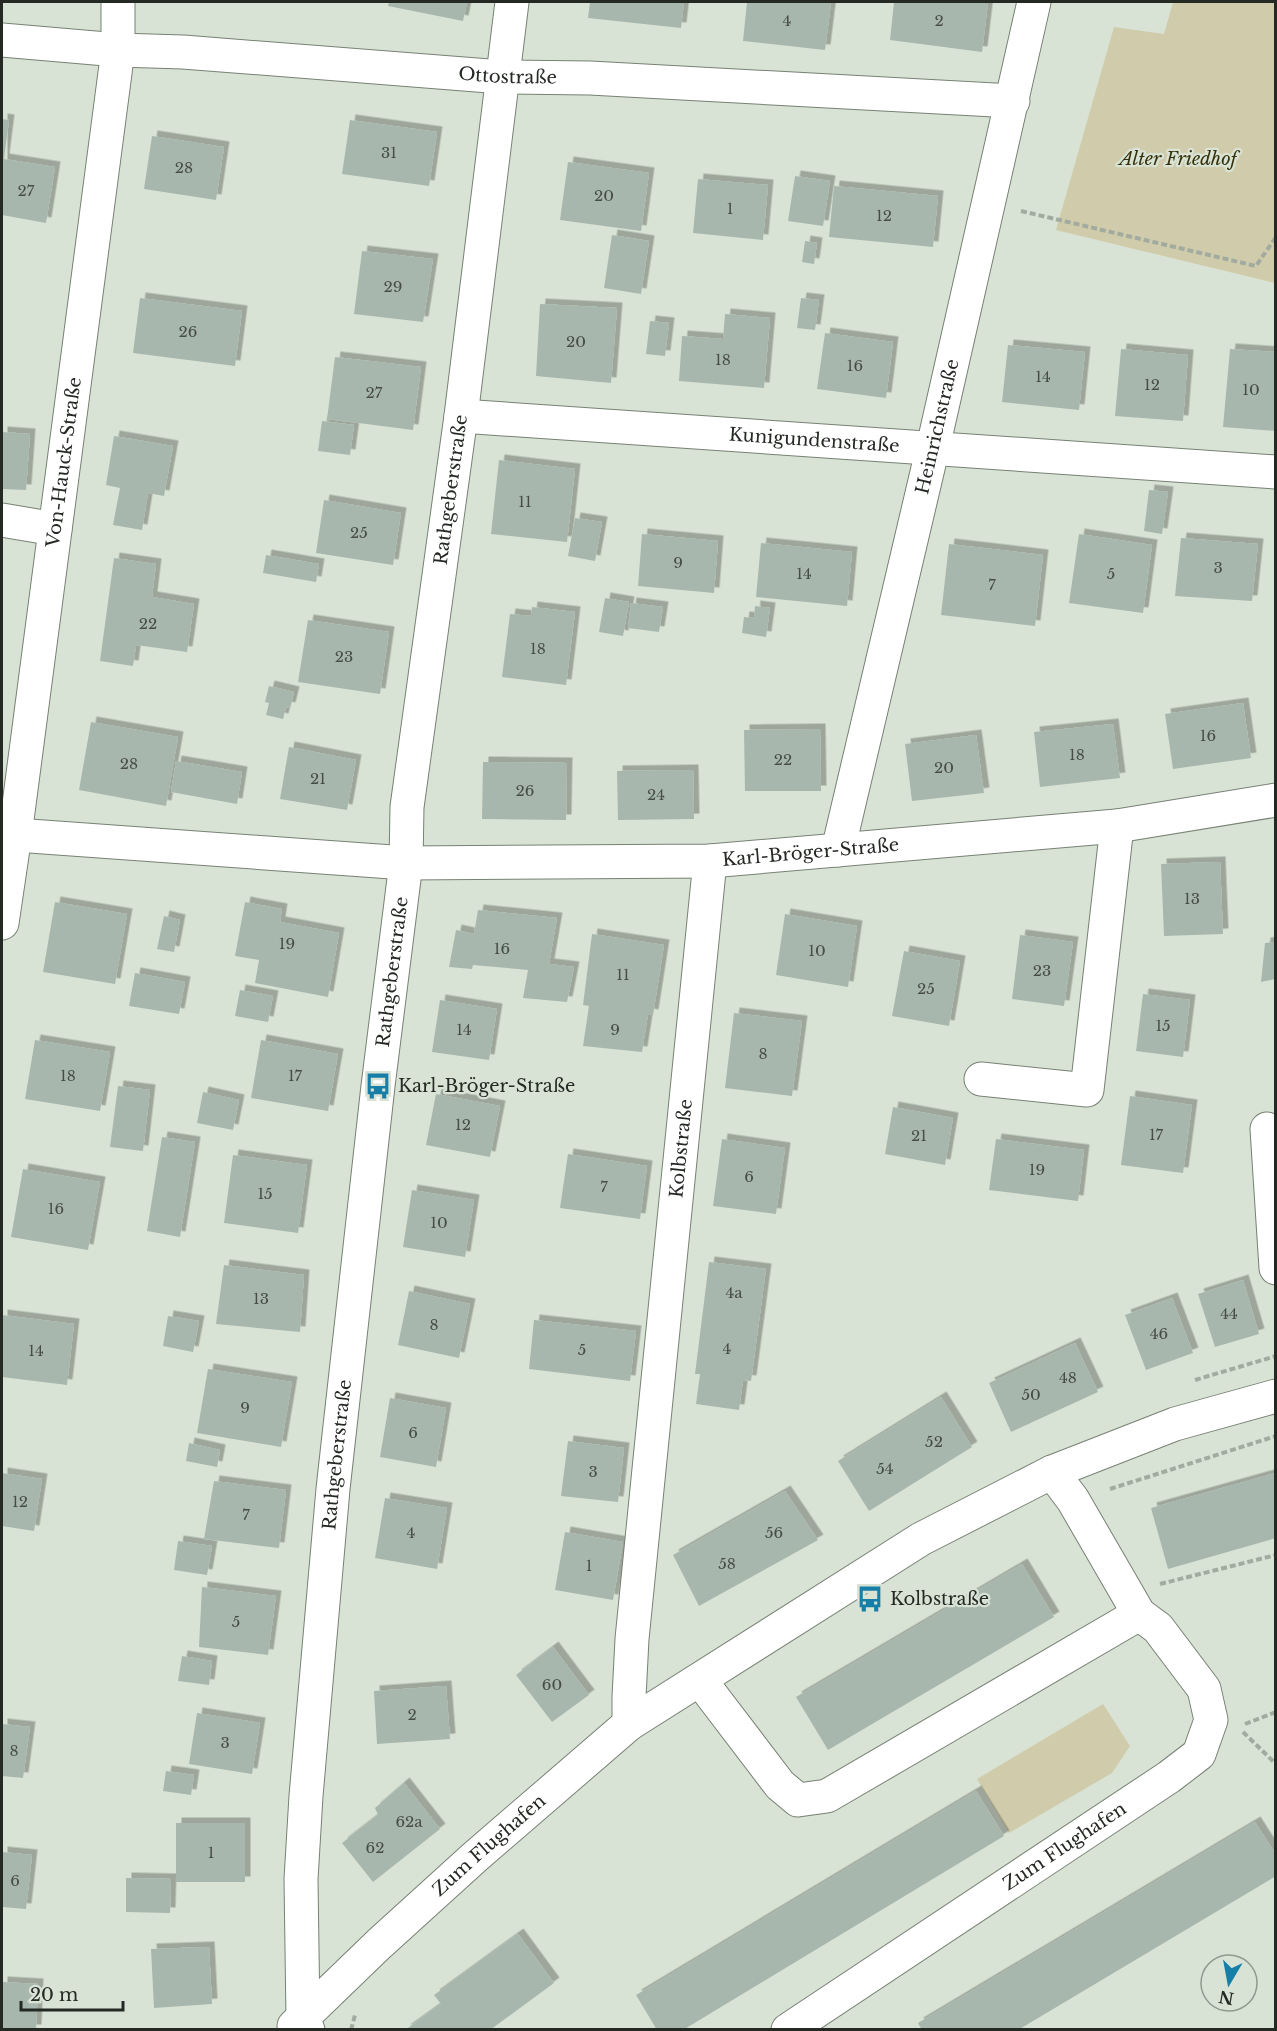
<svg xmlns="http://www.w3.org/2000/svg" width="1277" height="2031" viewBox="0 0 1277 2031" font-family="'Libre Baskerville',serif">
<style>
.green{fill:#d0ccab}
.building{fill:#a8b7ae;filter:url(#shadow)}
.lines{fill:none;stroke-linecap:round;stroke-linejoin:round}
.minor-casing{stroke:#778174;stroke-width:35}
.path{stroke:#a2ab9f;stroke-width:4;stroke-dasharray:6 3;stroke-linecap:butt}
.minor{stroke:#fff;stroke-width:33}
.labels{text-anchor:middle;stroke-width:4.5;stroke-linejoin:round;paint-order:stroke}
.number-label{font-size:15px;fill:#464c46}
.street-label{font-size:18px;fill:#252924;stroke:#d8e3d5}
.park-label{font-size:18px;font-style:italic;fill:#36310a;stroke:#d8e3d5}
.poi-label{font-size:18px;fill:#252924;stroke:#d8e3d5;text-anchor:start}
</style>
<defs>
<filter id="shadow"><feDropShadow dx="5.5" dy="-5.5" stdDeviation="0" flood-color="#0004"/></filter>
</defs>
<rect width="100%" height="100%" fill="#d8e3d5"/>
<path class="green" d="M1173,2h102v281l-219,-53 58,-203 50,7z
M1103,1704l27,42 -18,27 -103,60 -32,-54z"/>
<path class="building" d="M389,2h78l-4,19 -75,-15z
M590,2h94l-3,26 -93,-10z
M747,2h84l-6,48 -82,-9z
M894,2h94l-6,50 -92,-12z
M2,119l7,1 -5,39 51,8 -9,56 -44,-8z
M350,120l87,12 -8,54 -87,-12z
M152,136l72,11 -8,53 -72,-11z
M568,162l81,11 -8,58 -81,-11z
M795,176l35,5 -7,45 -35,-5z
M698,179l70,6 -5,55 -70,-7z
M834,186l104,10 -5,51 -104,-10z
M612,235l37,6 -8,53 -37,-6z
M805,241l12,2 -3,21 -12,-2z
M362,251l71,8 -10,63 -69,-8z
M140,298l102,13 -7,55 -102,-13z
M801,298l18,2 -4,30 -18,-2z
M540,304l77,4 -6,75 -75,-7z
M725,314l45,4 -6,70 -85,-7 3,-45 41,3z
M650,321l19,2 -4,33 -19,-2z
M825,333l68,9 -7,56 -69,-9z
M1008,345l77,7 -6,58 -77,-8z
M1121,349l67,6 -5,66 -68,-5z
M1230,349l46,3v79l-53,-4z
M335,357l86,10 -8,63 -86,-11z
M322,421l32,4 -4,30 -32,-4z
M2,432l28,2 -4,56 -24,-1z
M114,436l59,10 -9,50 -16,-3 -6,37 -29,-5 7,-37 -14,-3z
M499,460l76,9 -8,73 -76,-8z
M1149,490l19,2 -6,42 -18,-3z
M324,500l77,13 -8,52 -77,-12z
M575,518l27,4 -7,39 -27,-5z
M642,534l76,7 -4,52 -76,-7z
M1079,534l73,11 -9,68 -74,-10z
M1181,538l77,6 -6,57 -77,-5z
M761,543l91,9 -5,54 -91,-9z
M949,544l94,11 -8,71 -94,-11z
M266,555l53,9 -3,18 -53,-9z
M114,558l42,6 -4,33 42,7 -7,48 -51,-7 -3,21 -33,-5z
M605,598l24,4 -6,34 -24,-4z
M631,603l32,4 -4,25 -31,-4z
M755,606l15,2 -4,29 -24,-4 2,-16 10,1z
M532,607l43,5 -9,73 -64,-8 8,-63 21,2z
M308,620l81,12 -9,62 -82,-12z
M269,686l25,6 -4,16 -4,-1 -3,12 -17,-4 3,-12 -4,-1z
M1243,703l8,55 -78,11 -8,-55z
M91,722l87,15 -12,69 -87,-16z
M1113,724l7,54 -80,9 -6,-55z
M820,729l1,62h-76l-1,-61z
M976,735l8,58 -72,8 -7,-57z
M289,747l67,13 -9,50 -67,-11z
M176,761l66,11 -5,32 -66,-12z
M483,762l84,1 -1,57 -84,-1z
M693,770l1,49 -76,1 -1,-49z
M1220,862l3,72 -59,2 -3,-72z
M55,902l72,12 -12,70 -72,-12z
M245,902l37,7 -2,13 59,11 -11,64 -73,-14 4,-23 -24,-4z
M478,910l79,8 -8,46 25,3 -7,35 -44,-4 5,-28 -55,-5 -1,4 -23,-2 7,-37 18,4z
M785,914l72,12 -9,61 -72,-12z
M164,916l16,4 -6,32 -17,-3z
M592,934l72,11 -11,70 -5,-1 -6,38 -59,-6 6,-40 -6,-1z
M1020,935l53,7 -9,64 -52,-7z
M1276,942v37l-15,3 4,-39z
M904,951l56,10 -11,65 -57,-10z
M135,973l50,9 -6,32 -50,-8z
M240,990l33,6 -5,26 -33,-6z
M1143,994l47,6 -7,57 -47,-6z
M440,1000l57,9 -8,51 -57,-8z
M734,1013l68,8 -10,75 -67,-8z
M35,1040l75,12 -10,59 -75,-12z
M261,1040l77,14 -10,57 -77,-13z
M118,1086l32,4 -7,61 -33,-4z
M203,1092l36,8 -6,30 -36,-7z
M436,1094l64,12 -10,51 -64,-12z
M1130,1096l62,9 -9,68 -62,-8z
M893,1107l60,11 -8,47 -60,-11z
M162,1137l33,5 -15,95 -33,-6z
M722,1139l63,9 -9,66 -63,-8z
M996,1139l88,11 -6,51 -89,-11z
M568,1154l79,12 -7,53 -80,-11z
M233,1155l74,10 -9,68 -74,-10z
M23,1169l77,13 -12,68 -77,-13z
M412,1190l62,10 -9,57 -62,-10z
M709,1262l57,7 -15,112 -8,-1 -4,30 -43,-6 4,-30h-5z
M224,1265l80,10 -4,57 -84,-8z
M1243,1280l16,54 -44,13 -17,-53z
M409,1291l61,13 -11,54 -61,-13z
M1172,1298l21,55 -47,17 -21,-55z
M2,1315l72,9 -7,61 -65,-8z
M168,1316l31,5 -6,31 -30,-6z
M534,1320l102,11 -6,50 -101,-12z
M1075,1343l23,49 -87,40 -22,-49z
M208,1369l84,13 -11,65 -84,-14z
M941,1397l31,50 -103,64 -31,-50z
M390,1398l56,10 -10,59 -56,-10z
M568,1441l56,7 -6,54 -57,-6z
M189,1443l31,7 -3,17 -31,-6z
M2,1473l40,6 -8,52 -32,-5z
M1276,1473v65l-108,31 -17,-61z
M214,1481l72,9 -7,58 -75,-9z
M785,1491l33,49 -119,66 -26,-51z
M385,1498l62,10 -10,61 -62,-11z
M565,1532l58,10 -10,58 -58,-10z
M178,1541l34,5 -5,29 -33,-5z
M1022,1564l32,53 -226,133 -32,-53z
M202,1587l74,9 -8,59 -69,-8z
M553,1647l36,48 -37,27 -36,-47z
M182,1656l30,5 -3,24 -31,-4z
M446,1686l4,53 -73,5 -3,-53z
M197,1713l63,10 -8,51 -63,-10z
M2,1724l28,3 -7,51 -21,-2z
M166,1771l28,4 -3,20 -28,-4z
M404,1783l36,46 -67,53 -31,-39 36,-28 -3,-7z
M976,1791l28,45 -321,194h-26l-21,-35z
M1255,1822l21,33v21l-258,154h-96l-4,-7z
M176,1823h69v59h-69z
M2,1852l30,3 -6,54 -24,-2z
M126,1878l45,1 -1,34 -44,-1z
M518,1934l36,49 -64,47h-85l36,-26 -7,-9z
M209,1947l3,57 -58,4 -3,-59z
M2,1982l36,2 -2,46h-34z"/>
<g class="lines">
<g class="minor-casing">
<g id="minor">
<path id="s1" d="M2,40l116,10 65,2 319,25 88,1 423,23"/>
<path id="s2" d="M461,416l815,56"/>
<path d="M2,520l53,9"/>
<path id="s3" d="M2,834l404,29 304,-2 407,-35 159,-26"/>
<path id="s4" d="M838,850l95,-403 101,-445"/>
<path id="s5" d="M2,923l13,-88 103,-785v-48"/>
<path d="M981,1079l106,11 30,-264"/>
<path d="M1267,1129l9,139"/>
<path d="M700,1680l80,105 18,15 29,-4 312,-182"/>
<path id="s6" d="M629,1724v-27l3,-58 78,-778"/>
<path id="s7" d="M294,2026l85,-82 97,-88 153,-132 292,-185 131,-67 123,-48 101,-28"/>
<path id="s8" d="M308,2030l-5,-11 -2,-140 5,-83 27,-307 45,-403 28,-223 1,-56 54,-391 51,-414"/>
<path id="s9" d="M788,2030l381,-253 30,-23 12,-34 -7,-31 -46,-61 -19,-14 -66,-114 -21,-28"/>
</g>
</g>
<path class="path" d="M1021,211l235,55 20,-29
M1195,1380l81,-24
M1110,1489l166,-53
M1160,1584l116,-29
M1245,1724l31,-12
M1243,1732l33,32
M351,2030l4,-15"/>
<use href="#minor" class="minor"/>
</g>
<defs>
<g id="bus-bare" transform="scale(2.07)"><path d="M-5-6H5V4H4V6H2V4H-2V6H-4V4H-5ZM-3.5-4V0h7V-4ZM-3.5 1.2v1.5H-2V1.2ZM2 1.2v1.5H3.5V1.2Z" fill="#177ea8" stroke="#d8e3d5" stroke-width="2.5" paint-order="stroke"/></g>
</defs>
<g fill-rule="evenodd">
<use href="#bus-bare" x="378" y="1086"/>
<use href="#bus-bare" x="870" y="1599"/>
</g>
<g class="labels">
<g class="number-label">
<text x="787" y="26">4</text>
<text x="939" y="26">2</text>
<text x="389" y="158">31</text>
<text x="184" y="173">28</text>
<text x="26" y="196">27</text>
<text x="604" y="201">20</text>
<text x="730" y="214">1</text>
<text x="884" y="221">12</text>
<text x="393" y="292">29</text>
<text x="188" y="337">26</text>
<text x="576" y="347">20</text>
<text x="723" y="365">18</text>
<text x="855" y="371">16</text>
<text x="1043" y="382">14</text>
<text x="1152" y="390">12</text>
<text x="1251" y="395">10</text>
<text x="374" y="398">27</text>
<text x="525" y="507">11</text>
<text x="359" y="538">25</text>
<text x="678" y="568">9</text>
<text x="1218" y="573">3</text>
<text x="804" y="579">14</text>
<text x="1111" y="579">5</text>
<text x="992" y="590">7</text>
<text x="148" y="629">22</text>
<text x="538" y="654">18</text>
<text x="344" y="662">23</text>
<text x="1208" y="741">16</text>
<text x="1077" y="760">18</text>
<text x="783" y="765">22</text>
<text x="129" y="769">28</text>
<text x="944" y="773">20</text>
<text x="318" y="784">21</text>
<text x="525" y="796">26</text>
<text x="656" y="800">24</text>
<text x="1192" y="904">13</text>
<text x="287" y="949">19</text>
<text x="502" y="954">16</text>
<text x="817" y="956">10</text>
<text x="1042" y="976">23</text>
<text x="623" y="980">11</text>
<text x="926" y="994">25</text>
<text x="1163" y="1031">15</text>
<text x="464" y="1035">14</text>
<text x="615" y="1035">9</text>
<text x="763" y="1059">8</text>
<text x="68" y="1081">18</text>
<text x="295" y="1081">17</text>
<text x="463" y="1130">12</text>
<text x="1156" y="1140">17</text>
<text x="919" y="1141">21</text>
<text x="1037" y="1175">19</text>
<text x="749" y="1182">6</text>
<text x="604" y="1192">7</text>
<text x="265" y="1199">15</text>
<text x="56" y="1214">16</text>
<text x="439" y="1228">10</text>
<text x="734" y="1298">4a</text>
<text x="261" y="1304">13</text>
<text x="1229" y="1319">44</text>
<text x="434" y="1330">8</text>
<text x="1159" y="1339">46</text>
<text x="727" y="1354">4</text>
<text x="582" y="1355">5</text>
<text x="36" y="1356">14</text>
<text x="1068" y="1383">48</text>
<text x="1031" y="1400">50</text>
<text x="245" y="1413">9</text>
<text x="413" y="1438">6</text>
<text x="934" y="1447">52</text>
<text x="885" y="1474">54</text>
<text x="593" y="1477">3</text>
<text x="20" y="1507">12</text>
<text x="246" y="1520">7</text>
<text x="411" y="1538">4</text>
<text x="774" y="1538">56</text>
<text x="727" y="1569">58</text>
<text x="589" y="1571">1</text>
<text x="236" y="1627">5</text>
<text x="552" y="1690">60</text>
<text x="412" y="1720">2</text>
<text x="225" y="1748">3</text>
<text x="14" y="1756">8</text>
<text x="409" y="1827">62a</text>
<text x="375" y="1853">62</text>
<text x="211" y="1858">1</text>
<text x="15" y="1886">6</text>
</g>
<g class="street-label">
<text dy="6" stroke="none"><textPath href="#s1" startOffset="507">Ottostraße</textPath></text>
<text dy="6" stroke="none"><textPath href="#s4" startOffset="435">Heinrichstraße</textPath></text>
<text dy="6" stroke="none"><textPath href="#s2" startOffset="354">Kunigundenstraße</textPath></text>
<text dy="6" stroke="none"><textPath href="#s5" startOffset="465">Von-Hauck-Straße</textPath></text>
<text dy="6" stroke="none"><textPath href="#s8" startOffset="1550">Rathgeberstraße</textPath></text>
<text dy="6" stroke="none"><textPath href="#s3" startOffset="810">Karl-Bröger-Straße</textPath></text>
<text dy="6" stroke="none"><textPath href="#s8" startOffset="1064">Rathgeberstraße</textPath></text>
<text dy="6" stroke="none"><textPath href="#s6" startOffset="578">Kolbstraße</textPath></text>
<text dy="6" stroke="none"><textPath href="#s8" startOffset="578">Rathgeberstraße</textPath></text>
<text dy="6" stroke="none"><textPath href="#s7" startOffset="266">Zum Flughafen</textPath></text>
<text dy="6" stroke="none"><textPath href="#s9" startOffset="332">Zum Flughafen</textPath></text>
</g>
<g class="park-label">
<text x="1178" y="165">Alter Friedhof</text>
</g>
<g class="poi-label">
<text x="398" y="1092">Karl-Bröger-Straße</text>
<text x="890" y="1605">Kolbstraße</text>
</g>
</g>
<rect width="1277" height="2031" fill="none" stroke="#252924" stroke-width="6"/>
<g transform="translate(1229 1983) rotate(190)"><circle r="28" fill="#d8e3d5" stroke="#90998e" stroke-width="1.5"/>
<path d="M0-4.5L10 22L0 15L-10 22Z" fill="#177ea8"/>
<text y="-9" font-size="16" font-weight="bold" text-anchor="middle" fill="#252924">N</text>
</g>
<path d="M21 2001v9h102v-9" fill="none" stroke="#252924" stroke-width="3"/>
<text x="30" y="2001" font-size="18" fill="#252924" stroke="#d8e3d5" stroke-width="4.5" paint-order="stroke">20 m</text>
</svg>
